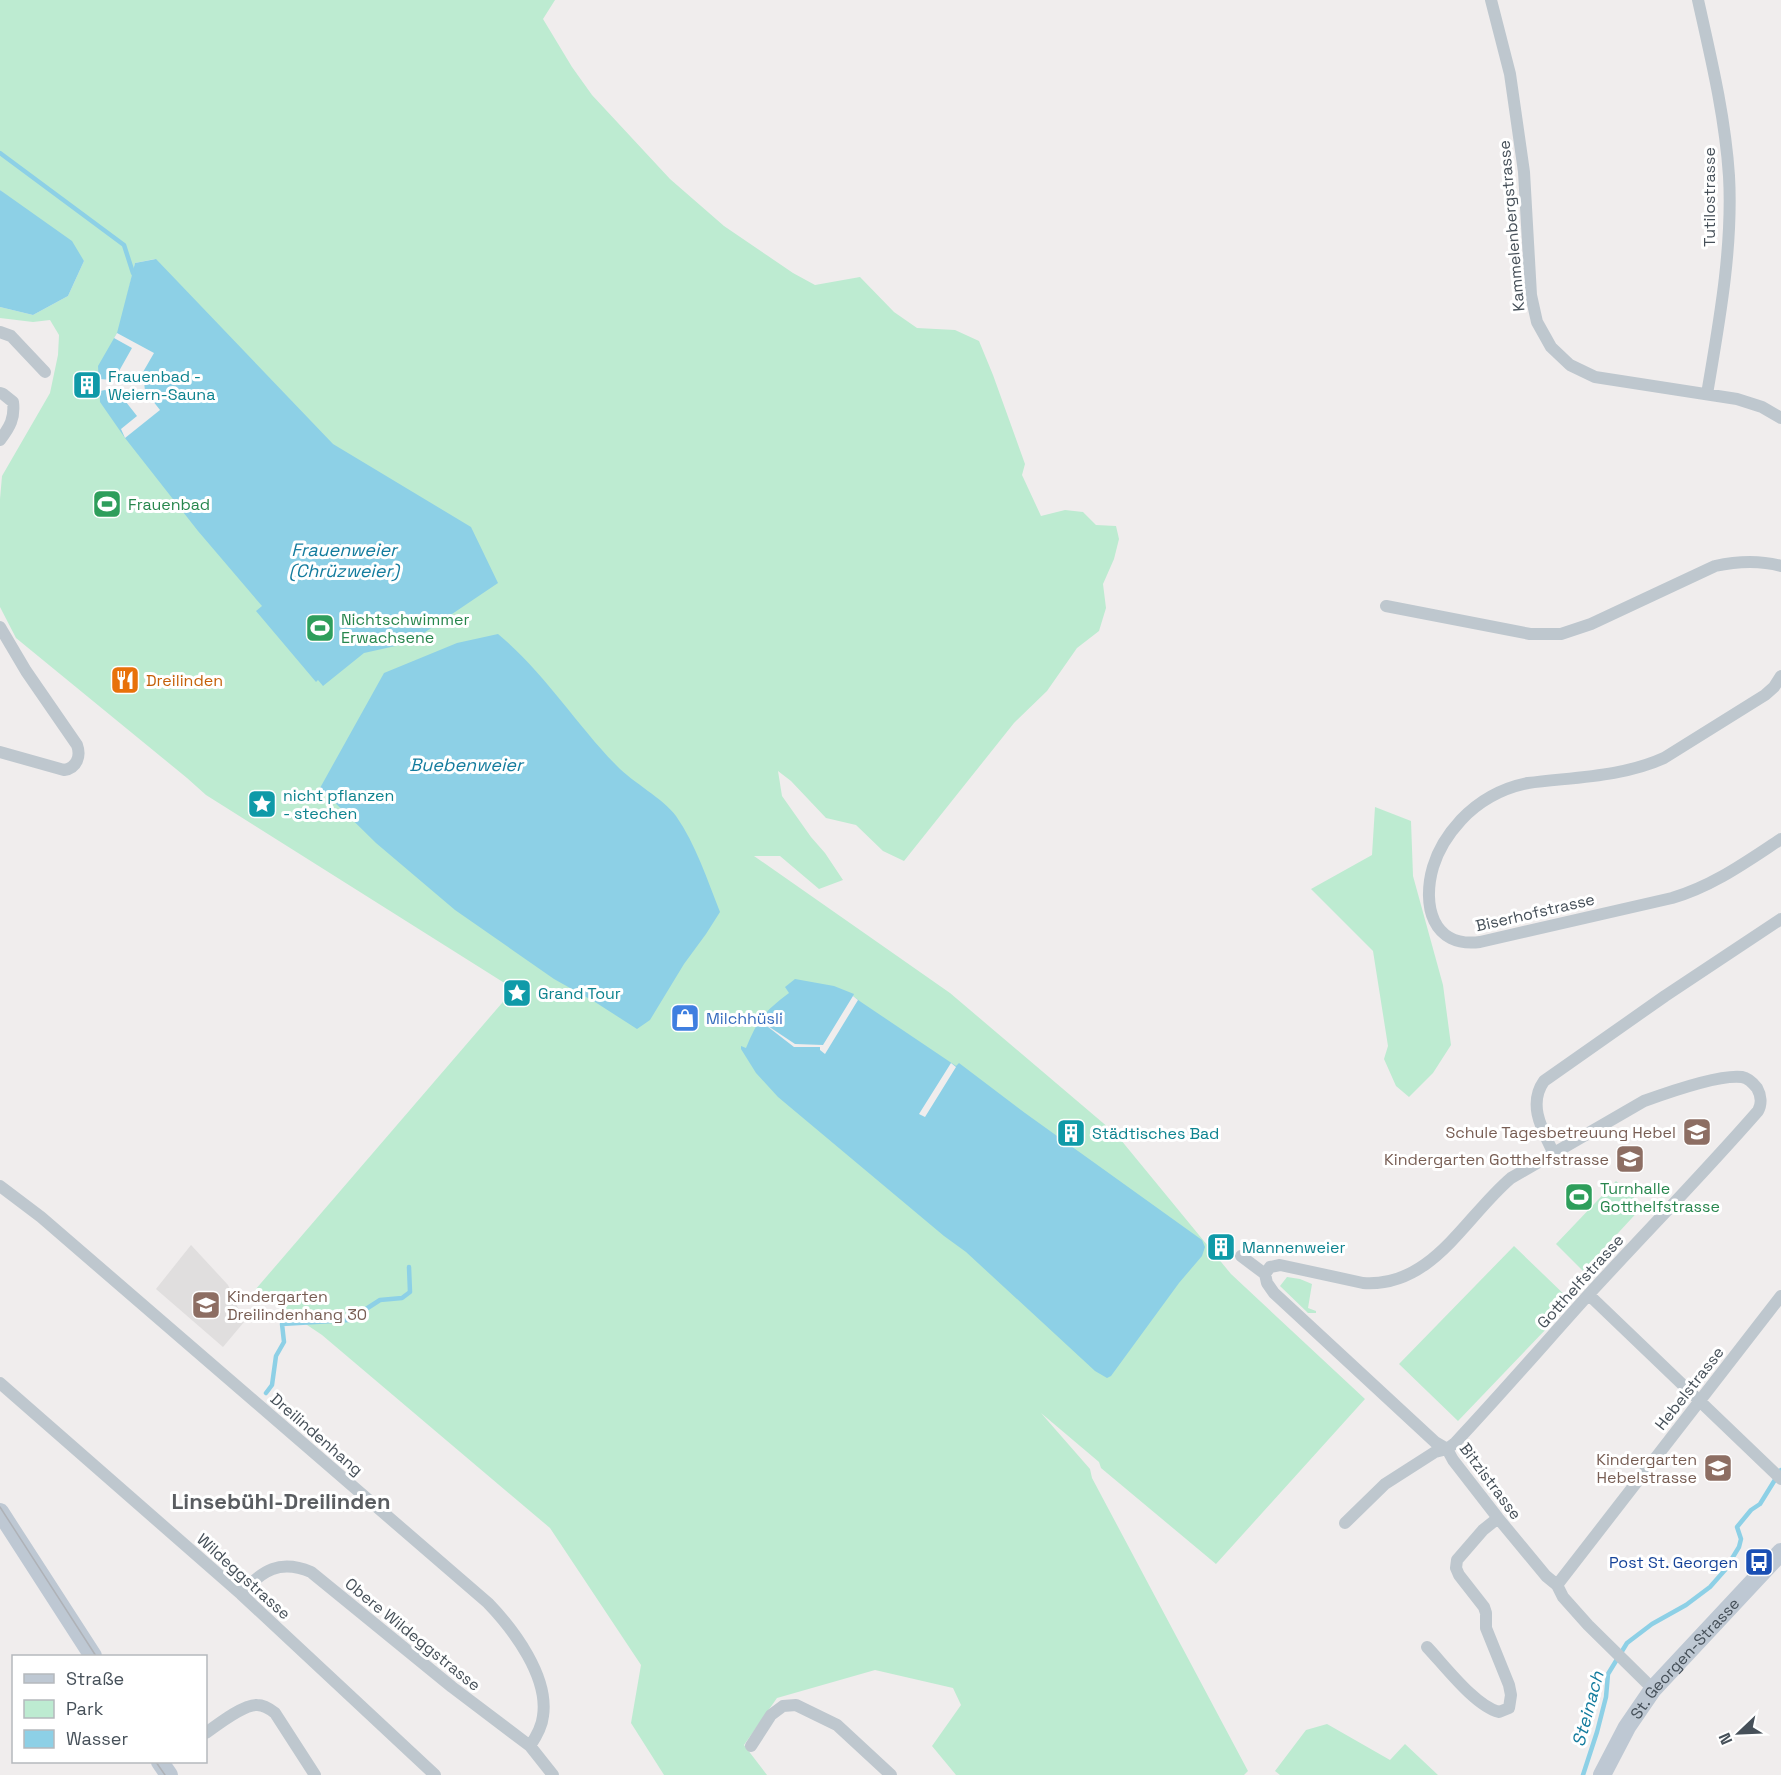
<svg xmlns="http://www.w3.org/2000/svg" width="1781" height="1775" viewBox="0 0 1781 1775" font-family="'Space Grotesk',sans-serif">
<style>
.education{fill:#e0dede}
.green{fill:#bdebd1;fill-rule:evenodd}
.water{fill:#8dd0e6}
.pier{fill:#f0eded}
.lines{fill:none;stroke-linecap:round;stroke-linejoin:round}
.stream{stroke:#8dd0e6;stroke-width:4.5}
.street{stroke:#bec7ce;stroke-width:12}
.secondary{stroke:#bec8d3;stroke-width:18}
.tram{stroke:#afb2b7;stroke-width:1.5}
.labels{text-anchor:middle;stroke-width:6;stroke-linejoin:round;paint-order:stroke}
.street-label{font-size:16px;fill:#465059;stroke:#fff}
.culture-label{font-size:16px;fill:#0d838f;stroke:#fff;text-anchor:start}
.leisure-label{font-size:16px;fill:#27864d;stroke:#fff;text-anchor:start}
.food-label{font-size:16px;fill:#c56008;stroke:#fff;text-anchor:start}
.shop-label{font-size:16px;fill:#366cbe;stroke:#fff;text-anchor:start}
.education-label{font-size:16px;fill:#785e54;stroke:#fff;text-anchor:end}
.transit-label{font-size:16px;fill:#164399;stroke:#fff;text-anchor:end}
.water-label{font-size:18px;font-style:italic;fill:#147c9e;stroke:#fff}
.district-label{font-size:22px;font-weight:bold;fill:#5a5d61;stroke:#fff}
</style>
<rect width="100%" height="100%" fill="#f0eded"/>
<path class="education" d="M191,1245l37,40 16,37 -21,25 -67,-58z"/>
<path class="green" d="M0,0h555l-12,19 29,48 20,28 78,84 54,47 69,47 22,12 45,-8 34,35 23,16 38,2 24,11 14,34 32,89 -3,11 19,41 24,-6 18,2 13,13 20,1 3,13 -5,20 -11,25 3,24 -7,23 -22,17 -30,43 -33,32 -110,138 -21,-10 -27,-26 -30,-7 -35,-37 -13,-10 4,25 29,41 14,16 18,27 -24,9 -39,-33h-26l196,137 166,141 115,140 134,125 -149,165 -115,-96 -2,-6 -58,-49 49,56 2,9 156,293 -4,4h-288l-24,-29 29,-41 -8,-17 -78,-18 -98,28 -33,47 23,30h-103l-33,-52 10,-58 -91,-137 -228,-193 -67,-45 259,-301 -308,-194 -19,-17 -171,-140 -16,-31v-108l2,-23 48,-83 8,-38 1,-20 -9,-15 -17,2 -33,-4v-11l33,8 35,-19 16,-35 -84,-71zM155,259l-30,46 10,-42z
M1375,807l36,14 2,55 30,109 8,60 -18,28 -24,24 -13,-11 -12,-27 4,-13 -15,-95 -62,-62 61,-34z
M1616,1181l27,25 -60,65 -27,-27z
M1514,1246l58,56 -114,119 -59,-57z
M1287,1277l13,2 12,5 -4,24 8,3v2h-8l-28,-27z
M1327,1724l63,36 15,-16 33,31h-158l-5,-4 31,-41z"/>
<path class="water" d="M0,190l72,51 12,20 -16,35 -35,19 -33,-8z
M156,259l177,185 138,83 27,56 -89,60 -45,10 -41,33 -5,-6 -2,2 -60,-71 6,-5 -64,-75 -73,-93 -25,-36 -2,-36 19,-33 18,-70z
M498,634c46,38 77,89 119,132 15,16 47,33 59,50 20,29 31,63 44,96l-14,22 -22,30 -34,56 -13,9 -42,-27 -41,-23 -99,-69 -79,-67 -56,-55 64,-115 73,-30z
M795,979l39,7 20,8 -1,2 8,6 95,64 3,-3 66,50 177,127 3,7 -3,9 -23,27 -68,93 -4,2 -12,-7 -129,-119 -22,-16 -166,-139 -22,-24 -15,-24v-3l5,2c12,-29 18,-36 43,-55l-4,-6z"/>
<path class="pier" d="M117,333l37,20 -11,19 2,19 15,19 -35,28 -4,-9 16,-13 -22,-28 -15,3 -1,-12 15,1 18,-32 -18,-10z
M853,996l5,4 -33,54 -5,-4v-3h-26l-35,-27 36,24 28,1z
M951,1063l5,4 -31,50 -6,-3z"/>
<g class="lines">
<path class="stream" d="M0,153l124,92 9,28
M266,1393l6,-8 4,-29 8,-14 -2,-18 67,-4 31,-20 22,-2 8,-6 -1,-25
M1583,1775l14,-43 9,-35 2,-23 19,-31 25,-19 34,-19 24,-18 15,-17 14,-23 2,-8 -4,-12 14,-17 9,-6 21,-34"/>
<path class="street" d="M1491,0l19,74 14,98 7,123 6,27 14,25 19,18 25,12 142,22 25,8 19,11
M1698,0c13,58 27,116 31,176 4,72 -10,147 -22,218
M0,332l11,4 34,36
M0,393l3,1 10,8c2,16 -3,25 -13,38
M1386,606l144,28h31l30,-10 124,-58c23,-5 44,-6 66,0
M0,627l26,44 51,74c4,11 0,23 -13,25l-64,-18
M1781,676l-7,11 -9,8 -101,63c-42,19 -90,19 -136,25 -25,5 -49,18 -67,37 -12,13 -23,30 -28,47 -11,38 -1,81 47,75l192,-44c41,-12 74,-36 109,-59
M1554,1154c-11,-23 -27,-49 -10,-73l121,-85 116,-77
M0,1186l41,31 447,386c26,27 61,74 55,113 -1,11 -7,21 -13,30
M1241,1256l24,18 2,9 7,10 161,149 12,7 6,11 45,58 48,58 11,9 6,12 25,28 65,64
M1265,1274l5,-7 10,-2 83,18c69,5 101,-65 148,-105l133,-77c22,-8 75,-27 98,-24 6,1 11,6 15,11 4,7 5,16 1,23 -54,62 -112,121 -168,182 -45,50 -89,101 -135,150l-8,6 -12,3 -50,32 -40,39
M1589,1295l192,184
M0,1383l241,211 194,181
M1557,1585l224,-289
M241,1594c21,-24 39,-35 70,-22l141,115 78,59 23,29
M1427,1647c18,19 48,59 72,65l10,-4 2,-13 -2,-10 -23,-57v-15l-2,-6 -25,-32 -3,-7 1,-8 26,-30 15,-12
M206,1733c11,-8 38,-29 51,-28 6,0 13,4 18,8l40,62
M751,1746l20,-31 12,-9 13,-1 41,20 54,50"/>
<g class="secondary">
<path d="M0,1512l93,144"/>
<path d="M160,1762l9,13"/>
<path id="s1" d="M1602,1775l25,-48 26,-38 128,-137"/>
</g>
<path class="tram" d="M0,1507l96,149
M156,1762l9,13"/>
</g>
<defs>
<g id="building-square" transform="scale(1.5)"><rect x="-9" y="-9" width="18" height="18" rx="4" fill="#0f9aa8" stroke="#fff"/><path d="M-4-6H4V6H1V3H-1V6H-4ZM-2.5-4.3h1.7v1.8h-1.7ZM.8-4.3h1.7v1.8H.8ZM-2.5-1h1.7V.8h-1.7ZM.8-1h1.7V.8H.8Z" fill="#fff"/></g>
<g id="stadium-square" transform="scale(1.5)"><rect x="-9" y="-9" width="18" height="18" rx="4" fill="#2e9e5b" stroke="#fff"/><path d="M0-5a6.5 5 0 1 0 0 10a6.5 5 0 1 0 0-10ZM-3.5-1.8h7v3.6h-7Z" fill="#fff"/></g>
<g id="restaurant-square" transform="scale(1.5)"><rect x="-9" y="-9" width="18" height="18" rx="4" fill="#e8710a" stroke="#fff"/><path d="M-5-6h1v4h1v-4h1v4h1v-4h1v5L-1.5 .5V6h-2V.5L-5-1ZM5-6V6H3V1.5H1.5Q1.5-4 5-6Z" fill="#fff"/></g>
<g id="sight-square" transform="scale(1.5)"><rect x="-9" y="-9" width="18" height="18" rx="4" fill="#0f9aa8" stroke="#fff"/><path d="M0-6L1.8-2.2L6-1.7L2.9 1.2L3.7 5.4L0 3.3L-3.7 5.4L-2.9 1.2L-6-1.7L-1.8-2.2Z" fill="#fff"/></g>
<g id="shop-square" transform="scale(1.5)"><rect x="-9" y="-9" width="18" height="18" rx="4" fill="#3f7fe0" stroke="#fff"/><path d="M-5-2.5h2.3a2.7 3.5 0 0 1 5.4 0H5L5.5 6h-11ZM-1.5-2.5h3a1.5 2.3 0 0 0-3 0Z" fill="#fff"/></g>
<g id="school-square" transform="scale(1.5)"><rect x="-9" y="-9" width="18" height="18" rx="4" fill="#8d6e63" stroke="#fff"/><path d="M0-5L7-2L0 1L-7-2ZM-4 1L0 2.5L4 1V4Q0 6-4 4Z" fill="#fff"/></g>
<g id="bus-square" transform="scale(1.5)"><rect x="-9" y="-9" width="18" height="18" rx="4" fill="#1a4fb4" stroke="#fff"/><path d="M-5-6H5V4H4V6H2V4H-2V6H-4V4H-5ZM-3.5-4V0h7V-4ZM-3.5 1.2v1.5H-2V1.2ZM2 1.2v1.5H3.5V1.2Z" fill="#fff"/></g>
</defs>
<g fill-rule="evenodd">
<use href="#building-square" x="87" y="385"/>
<use href="#stadium-square" x="107" y="504"/>
<use href="#stadium-square" x="320" y="628"/>
<use href="#restaurant-square" x="125" y="680"/>
<use href="#sight-square" x="262" y="804"/>
<use href="#sight-square" x="517" y="993"/>
<use href="#shop-square" x="685" y="1018"/>
<use href="#school-square" x="1697" y="1132"/>
<use href="#building-square" x="1071" y="1133"/>
<use href="#school-square" x="1630" y="1159"/>
<use href="#stadium-square" x="1579" y="1197"/>
<use href="#building-square" x="1221" y="1247"/>
<use href="#school-square" x="206" y="1305"/>
<use href="#school-square" x="1718" y="1468"/>
<use href="#bus-square" x="1759" y="1562"/>
</g>
<g class="labels">
<g class="street-label">
<text transform="translate(1709 197) rotate(-90)" y="6">Tutilostrasse</text>
<text transform="translate(1511 226) rotate(-95)" y="6">Kammelenbergstrasse</text>
<text transform="translate(1535 912) rotate(-13)" y="6">Biserhofstrasse</text>
<text transform="translate(1580 1281) rotate(-48)" y="6">Gotthelfstrasse</text>
<text transform="translate(1689 1388) rotate(-52)" y="6">Hebelstrasse</text>
<text transform="translate(317 1434) rotate(41)" y="6">Dreilindenhang</text>
<text transform="translate(1491 1481) rotate(53)" y="6">Bitzistrasse</text>
<text transform="translate(244 1576) rotate(42)" y="6">Wildeggstrasse</text>
<text transform="translate(413 1634) rotate(39)" y="6">Obere Wildeggstrasse</text>
<text dy="6" stroke="none"><textPath href="#s1" startOffset="144">St. Georgen-Strasse</textPath></text>
</g>
<g class="culture-label">
<text x="108" y="382">Frauenbad -<tspan x="108" dy="18">Weiern-Sauna</tspan></text>
<text x="283" y="801">nicht pflanzen<tspan x="283" dy="18">- stechen</tspan></text>
<text x="538" y="999">Grand Tour</text>
<text x="1092" y="1139">Städtisches Bad</text>
<text x="1242" y="1253">Mannenweier</text>
</g>
<g class="leisure-label">
<text x="128" y="510">Frauenbad</text>
<text x="341" y="625">Nichtschwimmer<tspan x="341" dy="18">Erwachsene</tspan></text>
<text x="1600" y="1194">Turnhalle<tspan x="1600" dy="18">Gotthelfstrasse</tspan></text>
</g>
<g class="food-label">
<text x="146" y="686">Dreilinden</text>
</g>
<g class="shop-label">
<text x="706" y="1024">Milchhüsli</text>
</g>
<g class="education-label">
<text x="1676" y="1138">Schule Tagesbetreuung Hebel</text>
<text x="1609" y="1165">Kindergarten Gotthelfstrasse</text>
<text x="227" y="1302" text-anchor="start">Kindergarten<tspan x="227" dy="18">Dreilindenhang 30</tspan></text>
<text x="1697" y="1465">Kindergarten<tspan x="1697" dy="18">Hebelstrasse</tspan></text>
</g>
<g class="transit-label">
<text x="1738" y="1568">Post St. Georgen</text>
</g>
<g class="water-label">
<text x="344" y="556">Frauenweier<tspan x="344" dy="21">(Chrüzweier)</tspan></text>
<text x="466" y="771">Buebenweier</text>
<text transform="translate(1588 1709) rotate(-75)" y="6">Steinach</text>
</g>
<g class="district-label">
<text x="281" y="1509">Linsebühl-Dreilinden</text>
</g>
</g>
<rect x="12" y="1655" width="195" height="108" fill="#ffffff" stroke="#b5b9bd" stroke-width="1.5"/>
<rect x="24" y="1674" width="30" height="9" fill="#bec8d3" stroke="#b5b9bd" stroke-width="1.5"/>
<text x="66" y="1685" font-size="18" fill="#465059">Straße</text>
<rect x="24" y="1700" width="30" height="18" fill="#bdebd1" stroke="#b5b9bd" stroke-width="1.5"/>
<text x="66" y="1715" font-size="18" fill="#465059">Park</text>
<rect x="24" y="1730" width="30" height="18" fill="#8dd0e6" stroke="#b5b9bd" stroke-width="1.5"/>
<text x="66" y="1745" font-size="18" fill="#465059">Wasser</text>
<g transform="translate(1739 1733) rotate(247)" stroke="#ffffff" stroke-width="4.5" paint-order="stroke">
<path d="M0-4.5L10 22L0 15L-10 22Z" fill="#465059"/>
<text y="-9" font-size="16" font-weight="bold" text-anchor="middle" fill="#465059">N</text>
</g>
</svg>
